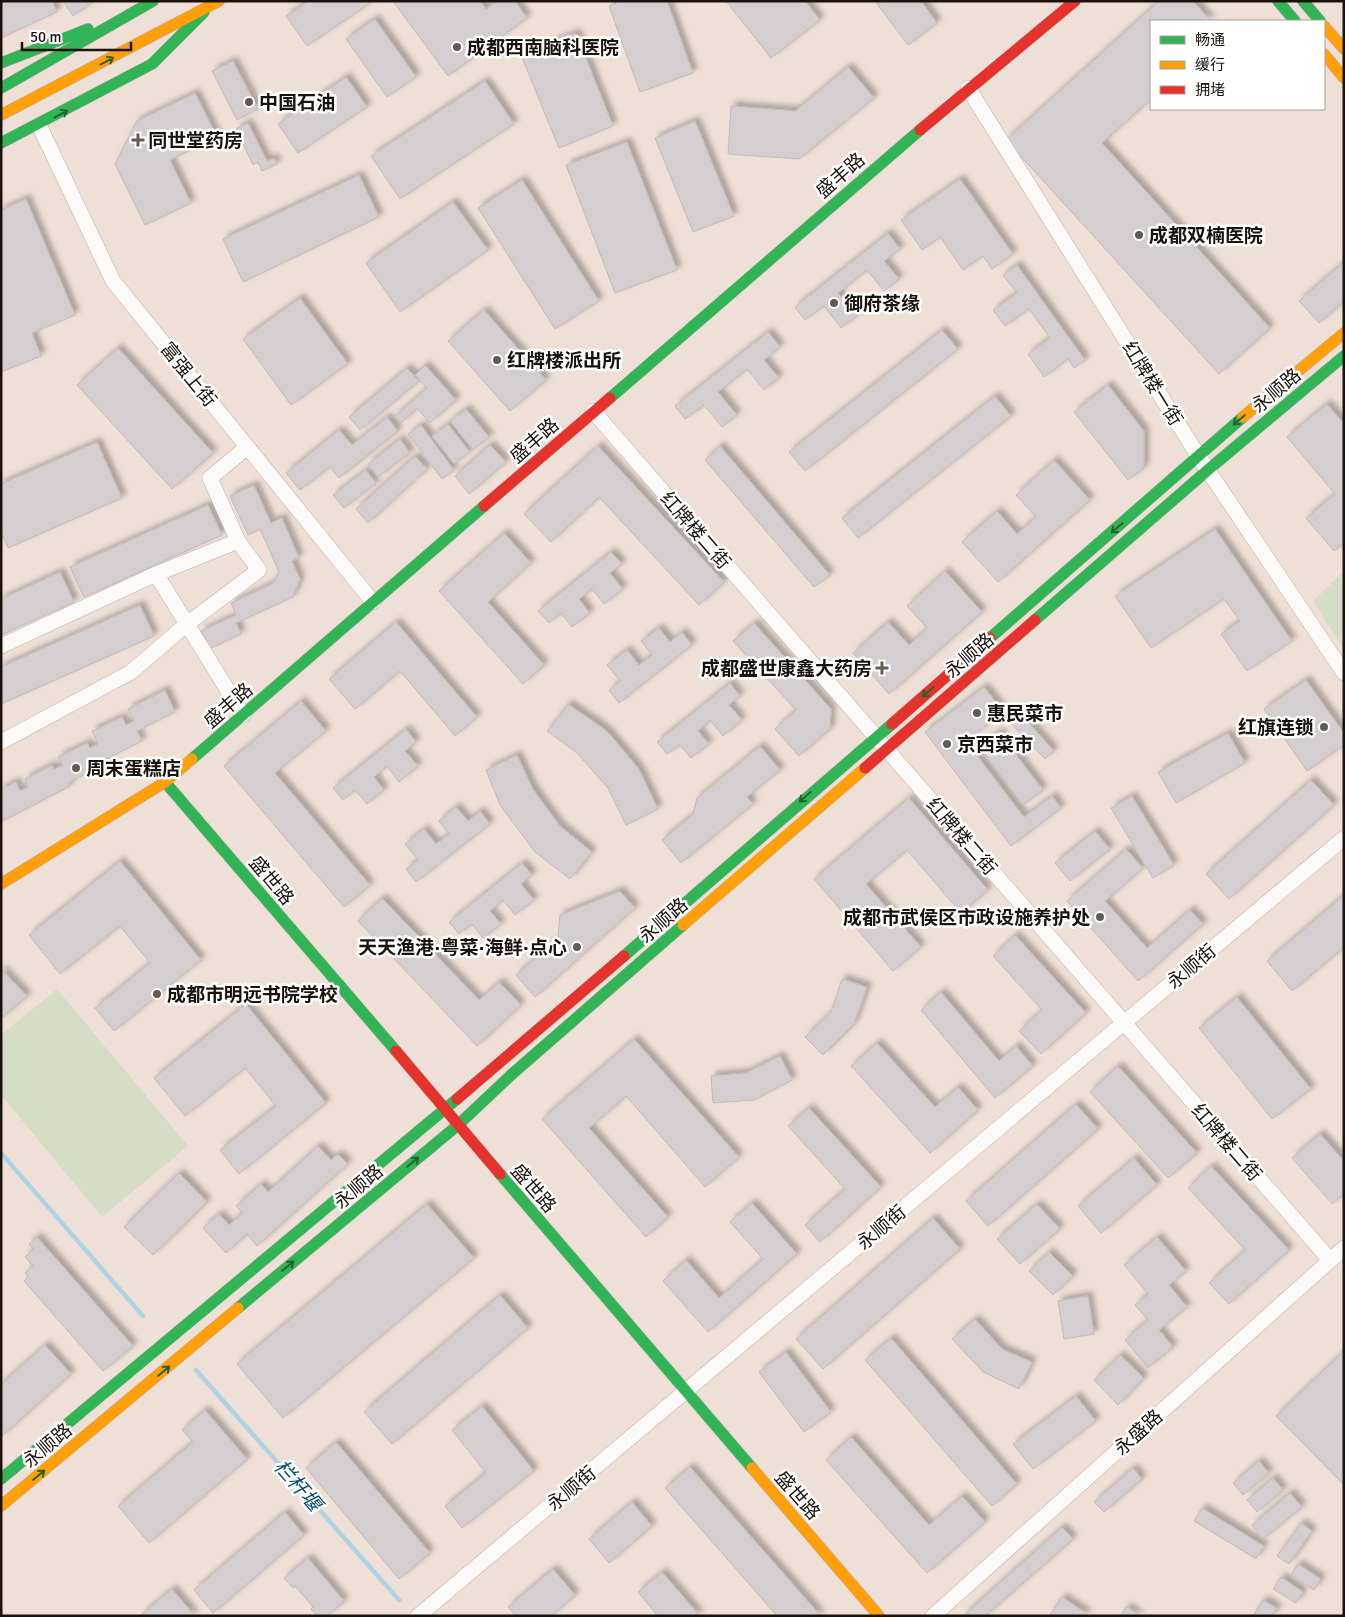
<svg xmlns="http://www.w3.org/2000/svg" width="1345" height="1617" viewBox="0 0 1345 1617" font-family="Signika,'Noto Sans SC',sans-serif">
<style>
.green{fill:#d6ddc5}
.lines{fill:none;stroke-linecap:round;stroke-linejoin:round}
.stream{stroke:#b0d2e5;stroke-width:4.5}
.building{fill:#d5ced0;stroke:#c0baba;filter:url(#shadow)}
.street-casing{stroke:#bbb0a9;stroke-width:16}
.fast-casing{stroke:#bbb0a9;stroke-width:12}
.slow-casing{stroke:#bbb0a9;stroke-width:12}
.jam-casing{stroke:#bbb0a9;stroke-width:12}
.street{stroke:#fcfaf9;stroke-width:15}
.fast{stroke:#30b455;stroke-width:11}
.slow{stroke:#ff9f0a;stroke-width:11}
.jam{stroke:#e5322d;stroke-width:11}
.oneway{stroke:#256330}
.poi-dot{fill:#645a53;stroke:#fff;stroke-width:2}
.labels{text-anchor:middle;stroke-width:5;stroke-linejoin:round;paint-order:stroke}
.poi-label{font-size:19px;font-weight:bold;fill:#1a120c;stroke:#fff;text-anchor:start}
.street-label{font-size:19px;fill:#1a120c;stroke:#fff}
.water-label{font-size:20px;font-style:italic;fill:#044e6c;stroke:#fff}
</style>
<defs>
<filter id="shadow"><feDropShadow dx="4.5" dy="-4.5" stdDeviation="2.5" flood-color="#0004"/></filter>
</defs>
<rect width="100%" height="100%" fill="#eee0d7"/>
<path class="green" d="M1344,571v78l-31,-48z
M57,989l131,157 -86,71 -101,-122v-60z"/>
<g class="lines">
<path class="stream" d="M1,1153l142,163
M196,1370l203,230"/>
</g>
<path class="building" d="M1,1h51l5,11 -56,26z
M63,1h31l-21,15z
M309,1h64l-66,45 -21,-30z
M393,1h87l6,8 11,-8h18l12,17 -79,58z
M621,1h46l26,72 -53,19 -31,-86z
M726,1h79l15,19 -49,38z
M875,1h46l16,22 -29,22z
M1159,1h34l18,20h-60v78l-49,44 168,185 -51,46 -213,-234z
M375,19l41,58 -29,20 -41,-58z
M576,33l37,93 -54,22 -38,-93z
M233,61l25,48 -21,11 -25,-49z
M848,67l26,31 -75,61 -71,-5 3,-48 64,5z
M346,77l21,30 -69,46 -20,-29z
M485,81l29,43 -114,75 -29,-43z
M195,93l22,44 -47,23 21,43 -46,22 -30,-61 22,-43z
M695,121l39,95 -41,16 -38,-94z
M248,123l19,38 7,-3 3,6 -15,7 -4,-9 -5,3 -17,-36z
M627,142l50,128 -62,23 -49,-128z
M359,175l20,42 -136,65 -20,-43z
M960,179l53,75 -21,15 -9,-13 -20,14 -23,-33 -18,13 -21,-30z
M522,180l77,121 -44,28 -77,-121z
M26,199l49,116 -43,18 9,23 -40,16v-162z
M453,202l35,48 -88,62 -34,-49z
M888,233l12,16 -16,12 15,18 -15,12 -17,-21 -29,23 19,23 -16,12 -17,-22 -19,14 -10,-13z
M1344,262v39l-25,22 -20,-22z
M1017,265l68,95 -11,8 -6,-9 -24,18 -16,-23 22,-16 -21,-29 -24,17 -12,-16 24,-17 -14,-18z
M300,298l48,66 -57,41 -48,-66z
M484,310l62,70 -36,31 -62,-70z
M942,330l16,19 -153,122 -16,-19z
M768,332l12,15 -16,13 15,18 -15,12 -17,-21 -29,23 19,23 -15,12 -18,-22 -19,14 -10,-13z
M118,348l95,105 -41,36 -95,-104z
M425,365l31,35 -26,23 -13,-15 -16,15 -6,-7 32,-28 -12,-13z
M407,368l12,13 -59,49 -11,-13z
M1108,385l36,46v37l-16,12 -54,-68z
M995,396l16,20 -153,122 -16,-20z
M1327,404l17,20v119l-10,8 -28,-33 29,-24 -48,-57z
M466,409l23,28 -16,13 -23,-29z
M387,417l11,14 -59,47 -9,-11 -30,23 -14,-17 53,-43 13,15z
M448,424l22,28 -16,12 -22,-28z
M421,425l33,45 -12,9 -34,-45z
M400,439l10,14 -32,24 -10,-13z
M97,442l25,56 -114,50 -7,-16v-48z
M490,445l16,17 -37,32 -14,-18z
M598,446l126,136 -25,23 -100,-108 -48,45 -27,-28z
M720,446l110,129 -16,12 -109,-127z
M415,456l12,13 -59,54 -12,-14z
M1054,460l36,40 -92,82 -36,-40 35,-31 20,23 19,-17 -20,-22z
M366,470l10,13 -32,25 -11,-13z
M254,485l17,38 11,-5 17,40 -7,3 8,18 -7,18 -57,26 5,11 -32,15 -8,-18 35,-16 -5,-12 41,-19 7,-12 -19,-43 -12,6 -18,-39z
M208,505l14,30 -138,62 -14,-30z
M1215,529l77,112 -45,30 -26,-37 19,-13 -16,-22 -73,49 -36,-52z
M504,533l27,30 -43,39 56,63 -21,19 -84,-93z
M611,552l11,12 -12,9 13,16 -19,15 -12,-15 -13,10 11,14 -18,14 -11,-14 -12,10 -11,-12z
M945,571l37,41 -93,82 -36,-41 35,-31 21,23 18,-17 -20,-22z
M60,572l14,30 -73,33v-36z
M140,605l14,31 -153,68v-37z
M396,622l81,95 -22,19 -55,-65 -45,38 -26,-30z
M754,623l77,86 -1,20 -31,27 -24,-27 21,-19 -63,-69z
M659,628l11,14 12,-10 10,13 -73,58 -10,-13 11,-9 -13,-16 20,-15 12,15 13,-10 -11,-14z
M1306,680l38,53v12l-37,26 -43,-62z
M730,683l10,13 -11,9 13,15 -19,16 -13,-16 -12,11 11,13 -18,14 -11,-13 -13,9 -10,-12z
M984,687l20,25 -38,29 58,76 28,-21 9,12 -50,38 -86,-114z
M165,690l10,22 -38,19 5,10 -38,19 2,4 -37,18 1,4 -69,36v-33l15,-7 4,9 8,-4 -3,-8 27,-14 2,4 9,-4 -5,-8 29,-14 3,5 8,-4 -6,-13 30,-14 4,8 8,-4 -6,-12z
M301,701l25,30 -51,42 95,112 -26,22 -120,-141z
M568,704l39,27 32,38 19,40 -32,16 -18,-37 -31,-35 -30,-22z
M1021,714l33,37 -9,8 -37,-38z
M406,729l10,13 -11,9 13,15 -19,16 -12,-16 -13,11 10,13 -17,14 -12,-14 -12,10 -10,-12z
M999,732l44,58 -20,15 -44,-59z
M1228,733l17,30 -69,40 -18,-31z
M760,746l20,24 -33,27 6,7 -72,59 -19,-23 31,-26 4,-16z
M517,755l16,34 27,37 32,26 -22,27 -35,-27 -35,-47 -14,-35z
M1311,780l23,25 -105,94 -23,-25z
M1132,796l42,69 -21,13 -42,-70z
M909,798l79,92 -27,23 -54,-63 -41,34 55,63 -28,24 -79,-92z
M456,807l12,14 12,-10 10,13 -74,58 -10,-13 12,-9 -13,-16 19,-15 12,15 13,-10 -10,-13z
M1095,831l15,18 -40,32 -15,-18z
M1126,849l17,19 -38,33 42,47 43,-38 13,14 -65,57 -71,-80z
M120,861l81,99 -87,71 -19,-23 55,-45 -30,-37 -60,48 -31,-39z
M522,863l10,12 -11,9 13,16 -19,15 -12,-15 -13,11 11,13 -18,14 -11,-14 -13,10 -10,-12z
M620,891l15,17 -100,89 -19,-22 42,-37 2,-23z
M1344,895v52l-52,44 -25,-30z
M382,898l97,102 20,-18 22,23 -44,41 -119,-125z
M1015,935l71,78 -45,41 -22,-23 23,-21 -49,-54z
M1,969l26,27 -26,23z
M842,979l25,8 -13,37 -31,31 -18,-18 26,-25z
M941,992l58,69 17,-15 17,20 -38,32 -74,-88z
M1237,997l74,92 -39,30 -73,-91z
M246,1004l80,99 -87,71 -19,-24 56,-44 -31,-38 -60,48 -31,-38z
M634,1039l105,118 -34,30 -79,-91 -37,32 79,89 -22,20 -104,-118z
M877,1043l58,64 23,-20 20,23 -48,43 -79,-87z
M780,1056l12,24 -38,20 -41,3 -2,-27 35,-3z
M1118,1066l79,87 -29,25 -78,-86z
M1076,1104l22,25 -110,97 -22,-25z
M809,1108l72,79 -61,55 -15,-17 40,-36 -57,-63z
M1320,1134l24,27v33l-12,10 -40,-46z
M318,1146l13,14 7,-6 10,10 -91,82 -10,-12 -21,19 -23,-25 16,-14 10,11 14,-12 -7,-7 25,-22 7,8z
M1134,1158l23,27 -56,48 -23,-27z
M1211,1166l78,84 -60,54 -20,-21 36,-33 -57,-62z
M179,1173l28,29 -54,53 -29,-28z
M752,1203l45,51 -89,78 -45,-51 23,-21 33,38 44,-39 -33,-37z
M427,1204l47,54 -191,160 -46,-54z
M1037,1204l23,25 -40,35 -23,-25z
M933,1218l27,31 -137,120 -27,-30z
M37,1237l96,109 -30,25 -79,-90 4,-4 -3,-4 8,-7 -8,-9 8,-8 -4,-5z
M1157,1237l29,34 -17,14 18,22 -28,23 14,17 -25,21 -23,-28 23,-20 -13,-15 13,-11 -24,-29z
M1049,1252l24,24 -20,19 -24,-24z
M500,1295l28,33 -136,116 -28,-32z
M1088,1296l6,38 -30,5 -6,-38z
M975,1319l27,30 30,13 -13,27 -36,-17 -31,-33z
M891,1338l126,146 -25,22 -127,-146z
M45,1345l26,29 -70,63v-53z
M1344,1351v134l-68,-69z
M786,1352l45,60 -27,20 -45,-60z
M1120,1355l24,23 -26,27 -24,-25z
M1076,1396l20,25 -63,48 -20,-25z
M482,1406l52,65 -72,57 -17,-22 41,-33 -34,-43z
M205,1410l42,49 -98,84 -31,-37 75,-64 -11,-12z
M851,1437l78,88 33,-29 23,26 -58,51 -101,-113z
M336,1442l94,111 -31,26 -93,-111z
M1259,1461l10,12 -26,22 -10,-12z
M690,1467l131,149h-44l-112,-128z
M1133,1468l9,11 -38,33 -10,-10z
M1273,1478l10,12 -26,22 -10,-12z
M1290,1493l12,14 -39,32 -11,-14z
M632,1502l20,24 -43,37 -20,-24z
M1202,1508l62,38 -8,13 -62,-38z
M285,1512l19,23 -91,78 -19,-23z
M1301,1523l11,8 -23,33 -12,-8z
M1062,1527l11,12 -88,77h-22z
M308,1558l36,43 -17,15h-10l-6,-7 2,-2 -18,-21 -2,2 -9,-10z
M1298,1564l23,15 -7,11 -23,-15z
M553,1569l22,26 -24,21h-35l-8,-9z
M662,1572l38,44h-42l-20,-24z
M1281,1577l22,15 -7,11 -23,-14z
M172,1589l23,27h-53l-1,-1z
M1062,1597l25,17 -1,2h-37z
M1263,1600l14,8 -5,8h-19z
M1127,1607l13,9h-20z"/>
<g class="lines">
<g class="street-casing">
<path id="street" d="M968,88l231,369 145,216
M39,125l74,156 260,321
M593,411l737,849
M238,541l-28,-63 37,-31
M1,646l155,-72 87,141
M1,742l130,-70 56,-48 72,-54 -21,-29 -82,33
M418,1616l926,-778
M933,1616l411,-368"/>
</g>
<g class="fast-casing">
<path id="fast" d="M1278,1l17,20
M1303,1l17,20
M1,63l87,-34
M1,88l152,-87
M1,143l151,-79 52,-52
M610,398l310,-268
M1035,620l174,-151 135,-113
M990,638l253,-221
M192,759l292,-253
M165,782l231,269
M624,956l268,-232
M500,1174l252,294
M238,1308l220,-183 53,-50 172,-150
M1,1479l456,-380"/>
</g>
<g class="slow-casing">
<path id="slow" d="M1324,26l20,23
M1324,54l20,24
M1,115l218,-114
M1243,417l101,-84
M1,884l164,-102 27,-23
M683,925l182,-157
M752,1468l127,148
M1,1506l237,-198"/>
</g>
<g class="jam-casing">
<path id="jam" d="M920,130l155,-129
M484,506l126,-108
M892,724l98,-86
M865,768l170,-148
M396,1051l104,123
M457,1099l167,-143"/>
</g>
<use href="#street" class="street"/>
<use href="#fast" class="fast"/>
<use href="#slow" class="slow"/>
<use href="#jam" class="jam"/>
</g>
<defs><path id="oneway-shaft" d="M-6 0H5M1.5-3L5.5 0L1.5 3" fill="none" stroke-width="1.6" stroke-linecap="round" stroke-linejoin="round" transform="scale(1.25)"/></defs>
<g class="oneway">
<use href="#oneway-shaft" transform="translate(107 61) rotate(-28)"/>
<use href="#oneway-shaft" transform="translate(61 114) rotate(-28)"/>
<use href="#oneway-shaft" transform="translate(1239 420) rotate(140)"/>
<use href="#oneway-shaft" transform="translate(1117 528) rotate(139)"/>
<use href="#oneway-shaft" transform="translate(928 692) rotate(139)"/>
<use href="#oneway-shaft" transform="translate(805 797) rotate(139)"/>
<use href="#oneway-shaft" transform="translate(413 1162) rotate(-40)"/>
<use href="#oneway-shaft" transform="translate(288 1266) rotate(-40)"/>
<use href="#oneway-shaft" transform="translate(164 1371) rotate(-40)"/>
<use href="#oneway-shaft" transform="translate(39 1475) rotate(-40)"/>
</g>
<g class="poi-dot">
<circle cx="457" cy="47" r="5"/>
<circle cx="249" cy="102" r="5"/>
<path d="M135.5 132.5h5v5h5v5h-5v5h-5v-5h-5v-5h5z"/>
<circle cx="1139" cy="235" r="5"/>
<circle cx="834" cy="303" r="5"/>
<circle cx="497" cy="360" r="5"/>
<path d="M879.5 660.5h5v5h5v5h-5v5h-5v-5h-5v-5h5z"/>
<circle cx="977" cy="713" r="5"/>
<circle cx="1324" cy="727" r="5"/>
<circle cx="947" cy="744" r="5"/>
<circle cx="76" cy="768" r="5"/>
<circle cx="1100" cy="917" r="5"/>
<circle cx="577" cy="947" r="5"/>
<circle cx="157" cy="994" r="5"/>
</g>
<g class="labels">
<g class="poi-label">
<text x="467" y="54">成都西南脑科医院</text>
<text x="259" y="109">中国石油</text>
<text x="148" y="147">同世堂药房</text>
<text x="1149" y="242">成都双楠医院</text>
<text x="844" y="310">御府茶缘</text>
<text x="507" y="367">红牌楼派出所</text>
<text x="872" y="675" text-anchor="end">成都盛世康鑫大药房</text>
<text x="987" y="720">惠民菜市</text>
<text x="1314" y="734" text-anchor="end">红旗连锁</text>
<text x="957" y="751">京西菜市</text>
<text x="86" y="775">周末蛋糕店</text>
<text x="1090" y="924" text-anchor="end">成都市武侯区市政设施养护处</text>
<text x="567" y="954" text-anchor="end">天天渔港·粤菜·海鲜·点心</text>
<text x="167" y="1001">成都市明远书院学校</text>
</g>
<g class="street-label">
<text transform="translate(840 175) rotate(-41)" y="7">盛丰路</text>
<text transform="translate(189 374) rotate(51)" y="7">富强上街</text>
<text transform="translate(1153 383) rotate(58)" y="7">红牌楼一街</text>
<text transform="translate(1276 390) rotate(-40)" y="7">永顺路</text>
<text transform="translate(534 440) rotate(-41)" y="7">盛丰路</text>
<text transform="translate(696 530) rotate(49)" y="7">红牌楼二街</text>
<text transform="translate(969 655) rotate(-41)" y="7">永顺路</text>
<text transform="translate(228 705) rotate(-41)" y="7">盛丰路</text>
<text transform="translate(962 836) rotate(49)" y="7">红牌楼二街</text>
<text transform="translate(272 880) rotate(50)" y="7">盛世路</text>
<text transform="translate(663 920) rotate(-41)" y="7">永顺路</text>
<text transform="translate(1191 966) rotate(-40)" y="7">永顺街</text>
<text transform="translate(1227 1142) rotate(49)" y="7">红牌楼二街</text>
<text transform="translate(358 1186) rotate(-40)" y="7">永顺路</text>
<text transform="translate(534 1188) rotate(49)" y="7">盛世路</text>
<text transform="translate(881 1227) rotate(-40)" y="7">永顺街</text>
<text transform="translate(1138 1432) rotate(-42)" y="7">永盛路</text>
<text transform="translate(47 1445) rotate(-40)" y="7">永顺路</text>
<text transform="translate(571 1488) rotate(-40)" y="7">永顺街</text>
<text transform="translate(798 1495) rotate(49)" y="7">盛世路</text>
</g>
<g class="water-label">
<text transform="translate(298 1485) rotate(49)" y="7">栏杆堰</text>
</g>
</g>
<rect width="1345" height="1617" fill="none" stroke="#1a120c" stroke-width="5"/>
<rect x="1150" y="20" width="175" height="90" fill="#ffffff" stroke="#a3a09e"/>
<rect x="1160" y="36" width="25" height="8" fill="#30b455" stroke="#a3a09e"/>
<text x="1195" y="45" font-size="15" fill="#1a120c">畅通</text>
<rect x="1160" y="61" width="25" height="8" fill="#ff9f0a" stroke="#a3a09e"/>
<text x="1195" y="70" font-size="15" fill="#1a120c">缓行</text>
<rect x="1160" y="86" width="25" height="8" fill="#e5322d" stroke="#a3a09e"/>
<text x="1195" y="95" font-size="15" fill="#1a120c">拥堵</text>
<path d="M22 42v8h109v-8" fill="none" stroke="#1a120c" stroke-width="2.5"/>
<text x="30" y="42" font-size="15" fill="#1a120c" stroke="#ffffff" stroke-width="4" paint-order="stroke">50 m</text>
</svg>
